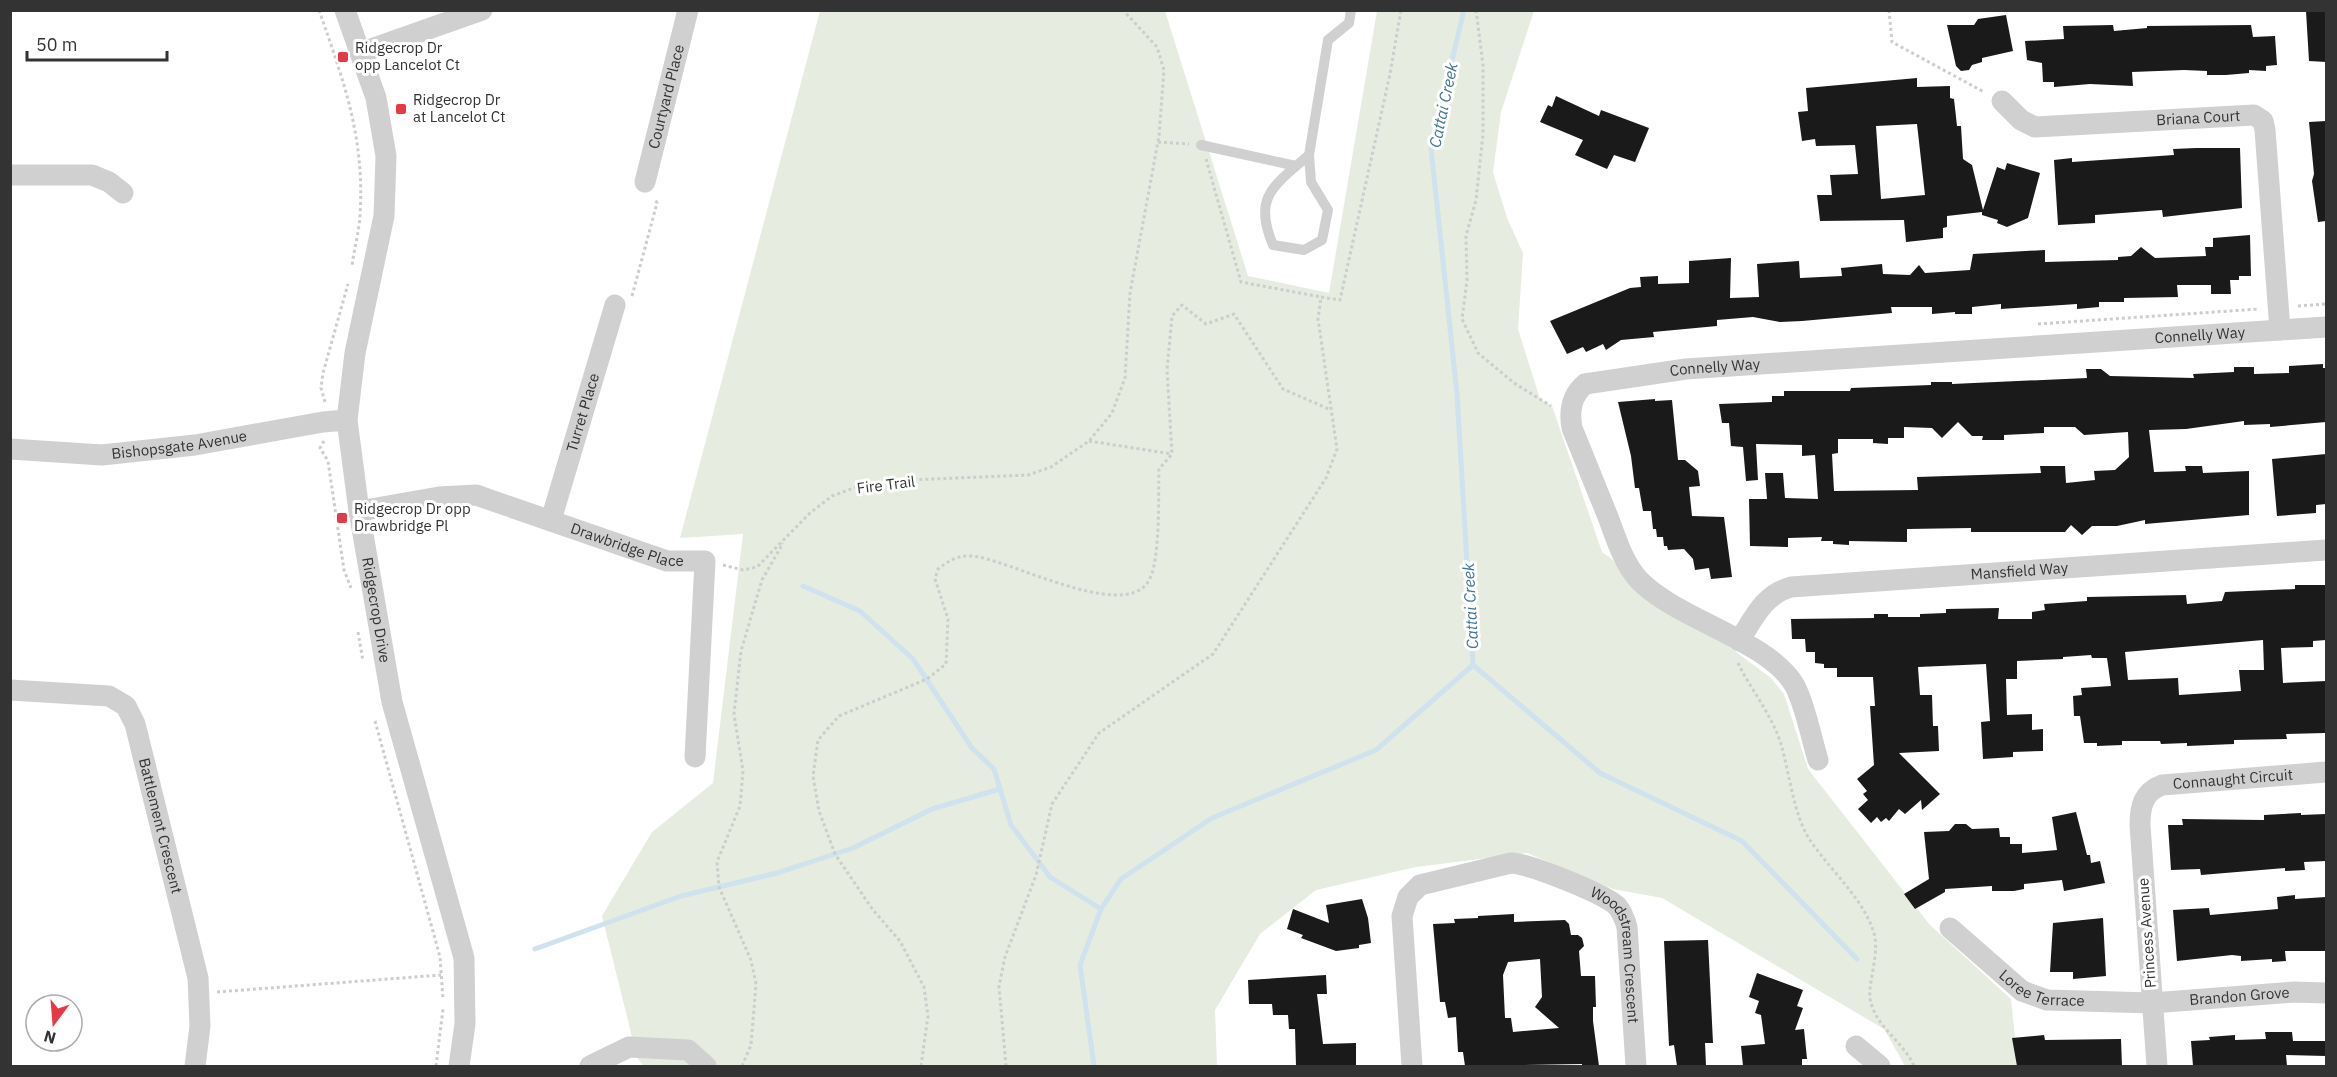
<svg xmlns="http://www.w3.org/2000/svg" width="2337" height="1077" viewBox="0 0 2337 1077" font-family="'IBM Plex Sans',sans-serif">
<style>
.green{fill:#e6ecdf}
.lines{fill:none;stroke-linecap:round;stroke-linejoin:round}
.stream{stroke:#cfe2ee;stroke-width:5}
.building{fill:#1a1a1a;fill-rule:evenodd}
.path{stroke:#cdcdcd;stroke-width:3;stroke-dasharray:3 3;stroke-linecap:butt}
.lane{stroke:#d0d0d0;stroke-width:10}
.street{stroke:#d0d0d0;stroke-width:21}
.poi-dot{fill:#e63946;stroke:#fff;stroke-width:2}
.labels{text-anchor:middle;stroke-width:6;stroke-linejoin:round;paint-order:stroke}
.poi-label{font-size:15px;fill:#333;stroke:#fff;text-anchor:start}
.street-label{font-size:15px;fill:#333;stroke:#fff}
.water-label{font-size:16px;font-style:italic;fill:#3f7597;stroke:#fff}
</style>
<rect width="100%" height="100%" fill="#fff"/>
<path class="green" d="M820,11h345l83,265 81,17 48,-282h157l-33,101 -8,60 14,46 16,35 -5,76 22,70 12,7 50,146 169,126 13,16 24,75 122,156 81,74 7,67h-113l-21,-37 -222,-131 -49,-9 -86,-36 -111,14 -100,23 -56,44 -45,76 2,56h-574l-6,-9 -35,-141 50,-84 61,-49 30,-249 -63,4z"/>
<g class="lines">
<path class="stream" d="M803,586l57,25 53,48 59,89 22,21 17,56 39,52 51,32
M1473,665l127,108 142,68 115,118
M535,949l146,-53 96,-23 76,-25 79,-39 68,-20
M1094,1066l-14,-101 21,-56 20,-30 91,-61 164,-68 97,-85 -16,-271 -26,-246 33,-138"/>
</g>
<path class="building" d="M2326,10v52l-17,-1 -3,-50z
M2006,15l7,36 -31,7v4l-10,3 -3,5 -8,1 -5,-5 -9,-41h27l4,-6z
M2113,25l1,6 33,-3v-2l104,-1 2,12 22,-1 2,29 -11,1v5l-17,-1v3l-23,2h-19v-4l-23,-1 -52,2 1,14 -43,-2 -36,3v-5h-11l-1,-19 -15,-3 -2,-19 39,-2 -1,-13z
M1917,78v9l33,-1v12l4,1 3,27h4l2,33 9,6 11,45 14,-43 8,3 2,-7 33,10 -12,45 -21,9 -10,-4 1,-3 -16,-5v-3l-35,4v11l-4,1v10l-37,4 -2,-22 -84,1 -3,-26h15l-2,-20 28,-1 -3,-29 -39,1 -1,-7 -13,2 -4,-29 10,-1 -2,-23zM1917,124l8,71 -44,4 -5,-73z
M1556,96l43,20 2,-6 48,18 -14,34 -21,-7 -7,14 -32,-14 8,-15 -43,-18 8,-17 4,2z
M2326,121v100l-8,1 -6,-41 2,-7 -5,-52z
M2196,148h44l2,60 -79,9 -1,-7 -67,5v8l-37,2 -4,-65 18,-2v4l102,-7 -1,-6z
M2250,235l1,41h-12v4h-9l1,14h-20v-9h-34l1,12 -54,1v4h-25v5l-22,2v-5l-76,5v-5l-29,3v7h-17v-2l-23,2v-7h-41l1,6 -90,8 -22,1 -27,-5 -36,3v6l-64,6 1,5 -33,3 -15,10 -3,-6 -17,8 -3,-5 -16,7 -17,-33 80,-33 11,-1 -1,-10 18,-1v8l31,-1v-22l42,-3 -1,40 29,-1 -2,-33 42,-3 1,17 42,-2 -1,-8 41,-4 1,10 27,1 9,-10 6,8 45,-3 3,-16 72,-4v12l73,-2v-3l13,-1 10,-9 14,11 51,-2 -1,-9h8v-9z
M2323,364v4h3v54l-56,5v-3l-26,1v-4l-58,8 -37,1 5,42 32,-1 -1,-5h17l1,7 46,-2v44l-104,9v-4l-28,6h-25l-10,9 -11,-10 -6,7h-94v-4l-64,1v13l-58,-1v4l-16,-1v-3h-12l1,-4 -34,1v9l-38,-1 -1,-47h18l-2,-26h18l2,25 33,1 -3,-44 -13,1v-11l-46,-1 2,36 -12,1 -3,-34 -12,-1 -2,-23h-7l-3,-19 53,-2v-6h12v-5h66l1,-3 80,-3v-3h21v2l135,-6 -1,-9h15l9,7 84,2 -1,-4 41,-2v-5h20v7l35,-1v-7zM1958,422l14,14h11l-1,4h22v-5l40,-2v-6h31l9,8 44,-3 1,25 -14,13 -21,1 1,9 -29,3 -1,-17h-25l1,7 -124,4 1,13 -84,1 -2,-37 6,-1v-14h35v4l15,1v-6h16v-11l28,1 10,10z
M1655,399v2l17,-1 6,60h7l13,11 2,15 -11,1 3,29 32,1 8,60 -21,2 -2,-11 -14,2 -2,-11 -9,-10 -16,1 -1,-4h-3l-1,-9h-6l-1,-8h-3l-2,-18h-8l-4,-23h-4l-4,-32 -13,-54z
M2326,454v50l-10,1v8l-39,3 -5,-57z
M2295,585h31v55l-13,1v6l-32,1 2,35 43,-2 -1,52 -39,1 1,5 -53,1v4l-47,2v-3l-26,1 -1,-3h-38v4l-25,1v-3h-13l-4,-27h-6l-1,-20 9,-1 -1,-7 30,-2 -4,-28h-15l-1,-3 -28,2v2l-46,2v18h-11l1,36 25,-1v16l11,-1v22l-30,1v5l-30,2 -2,-37 9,-1 -4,-57 -68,3 2,28h12l1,31h5l1,25 -40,2 41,41 -18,16 -1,-10 -16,14 -6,-5 -10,12 -3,-3 -5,4 -4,-5 -6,6 -13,-14 10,-9 -5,-6 4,-3 -10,-12 17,-14 -4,-59h5l-2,-29h-36v-9h-13v-4l-9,-1v-11h-9l-1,-13h-13l-1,-20 83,-1v-4h14v3h32v-3l26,-1v-4l53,-1 -1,11h34v-7l13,-2 -1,-6 43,-3v-4l99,-2 1,9 35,-3 3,-9 70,-3zM2263,640l1,30h-25l2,21 -62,4 -1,-17 -50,2 -3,-28z
M2076,812l11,43h3l1,8 9,-2 5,22 -41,8 -2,-11 -38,4v5l-10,2h-22v-5l-47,3v3l-30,17 -11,-15 25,-15 -5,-47 25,-1 6,-7h11l6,5 27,-1 1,9h10v7h12v9l35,-3 -5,-33z
M2301,813v2l25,-1v47l-22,1 1,8 -20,1v-3l-84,7 -1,-6 -29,1 -3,-45h15l-1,-6 82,1v-5z
M2295,895v4l31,-2v54h-41l1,10 -14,1v-3l-31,2v-5l-9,-1 -55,6 -4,-51 36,-2 1,7 68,-6 -1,-12z
M1362,899l6,19 3,25 -12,2v3l-23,3 -35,-13 2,-3 -16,-6 6,-20 36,14 -3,-18z
M1514,914v8l51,-2 4,4 2,11h7l4,3 2,8 -5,5 2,25h14l1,31h-3v14l6,45h-17v-2l-117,2 -2,-14h-5l-2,-35 -8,1 -3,-16h-5l-7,-78 22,-1 -1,-4 24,-1v-2zM1540,959l2,38 -7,10 24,21 -46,4 -2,-14h-6l-2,-43 5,-13z
M2103,918l3,58 -33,3v-7h-23l3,-49z
M1708,940l5,103h-8l1,23h-29l-3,-21 -5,1 -5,-105z
M1757,973l46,17 -6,16 6,2 -8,22 9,-1 3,30h-5v7h-59l-2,-20 24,-2 -4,-29 -6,-2 4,-12 -10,-4z
M1326,975l1,19h-10l6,50 33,-1v23h-60l-1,-37h-6l-1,-14h-15l-1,-11h-23l-1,-24z
M2265,1032h27l1,9h33v15l-40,-1 1,11h-94l-2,-25 19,-1 -1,-3 26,-2v5l31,-1z
M2044,1035l1,5 76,-1 1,27h-105l-5,-28z"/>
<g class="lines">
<path class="path" d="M319,10c25,72 46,128 41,206 -1,16 -6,33 -8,50
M1476,10l7,55v69l-7,66 -10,36 1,44 -5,39 16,34 36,30 37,23
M1889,10l3,32 92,50
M1158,142l31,2
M1206,159l35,123 80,15
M632,296l25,-93 -2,-4
M2298,306l28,-2
M2038,324l221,-15
M325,402l-4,-14 2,-15 25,-89
M324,441l-4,7 8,13 16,109 7,18
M1089,441l83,13
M723,565l20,5 14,-3 53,-54 22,-17 27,-10 27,-5 142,-6 23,-8 38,-26 23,-28 13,-35 5,-85 29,-157 5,-66 -7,-23 -34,-37
M358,632l5,29
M1738,663c13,27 34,52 43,81 8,27 13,73 29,96 19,29 51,56 63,90 8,20 -5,51 -3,68 4,28 34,44 44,68
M375,721l65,236 3,42
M217,992l224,-17
M436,1066l7,-57
M742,1066l9,-21 5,-61 -5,-24 -32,-73 -2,-25 23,-56 3,-35 -9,-57 7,-63 21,-71 21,-37
M921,1066l7,-50 -4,-29 -24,-46 -27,-31 -38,-56 -16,-43 -6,-35 5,-36 21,-24 88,-37 19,-15 2,-45 -13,-40 3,-10c11,-8 19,-14 33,-13 34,1 151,66 177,26 13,-20 10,-87 11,-113l13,-15 -5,-84 5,-54 10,-11 24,19 28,-10 49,75 48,21
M1006,1066l-7,-80 6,-29 31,-82 16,-71 47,-71 114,-79 113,-176 11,-29 -19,-130 3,-22 19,3 50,-226 11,-64"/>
<path class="lane" d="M1201,145l95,21
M1309,155c-34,30 -57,41 -36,90l31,5 18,-10 6,-30 -17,-28 -2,-27 19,-115 21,-17 2,-13"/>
<g class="street">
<path id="s1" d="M345,10l31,88 10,58 -2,60 -29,137 -8,67 12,91 33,191 72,256 1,66 -6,42"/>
<path d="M360,53l122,-43"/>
<path id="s2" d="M2002,101l19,19 14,7 219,-12 9,6 2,9 15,200"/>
<path d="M10,175h82l17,7 14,11"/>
<path id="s3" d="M645,182l43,-172"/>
<path id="s4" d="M10,449l92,6 93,-10 128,-23 24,-2"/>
<path id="s5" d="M359,511l80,-14 37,-2 191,66h38l-10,196"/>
<path id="s6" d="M551,520l64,-215"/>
<path id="s7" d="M1739,641c15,-23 24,-46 52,-54l535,-37"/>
<path id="s8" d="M10,690l99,6 17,10 9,18 63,254 2,48 -5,40"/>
<path id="s9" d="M1818,760c-7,-23 -12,-52 -23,-74 -26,-46 -120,-67 -157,-107 -15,-17 -22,-41 -30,-62 -12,-29 -24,-59 -36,-89 -3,-17 -1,-32 13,-44l101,-15 640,-42"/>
<path id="s10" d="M1950,928l72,63 25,9 105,3 142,-11 32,1"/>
<path d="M1856,1046l24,20"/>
<path d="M590,1066l39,-19 59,3 18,16"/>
<path id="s11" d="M1412,1066l-10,-150 6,-19 12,-12 91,-22c19,1 92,30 106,43 5,6 8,14 10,21l9,139"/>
<path id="s12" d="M2157,1066l-17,-241c0,-18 3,-33 22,-40l164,-13"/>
</g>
</g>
<g class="poi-dot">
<rect x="337" y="51" width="12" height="12" rx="3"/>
<rect x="395" y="103" width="12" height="12" rx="3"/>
<rect x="336" y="512" width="12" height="12" rx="3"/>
</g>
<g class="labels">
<g class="poi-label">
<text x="355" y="53">Ridgecrop Dr<tspan x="355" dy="17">opp Lancelot Ct</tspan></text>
<text x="413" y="105">Ridgecrop Dr<tspan x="413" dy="17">at Lancelot Ct</tspan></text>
<text x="354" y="514">Ridgecrop Dr opp<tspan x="354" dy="17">Drawbridge Pl</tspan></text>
</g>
<g class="street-label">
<text dy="5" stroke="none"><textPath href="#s3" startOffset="88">Courtyard Place</textPath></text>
<text dy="5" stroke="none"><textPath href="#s2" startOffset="206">Briana Court</textPath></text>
<text dy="5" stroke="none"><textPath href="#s9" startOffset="1100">Connelly Way</textPath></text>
<text dy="5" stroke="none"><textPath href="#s9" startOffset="614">Connelly Way</textPath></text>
<text dy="5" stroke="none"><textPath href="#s6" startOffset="112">Turret Place</textPath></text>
<text dy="5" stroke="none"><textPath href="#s4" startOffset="170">Bishopsgate Avenue</textPath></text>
<text transform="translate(886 485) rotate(-7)" y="5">Fire Trail</text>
<text dy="5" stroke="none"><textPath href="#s5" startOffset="278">Drawbridge Place</textPath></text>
<text dy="5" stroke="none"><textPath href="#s7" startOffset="306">Mansfield Way</textPath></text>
<text dy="5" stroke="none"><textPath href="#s1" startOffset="612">Ridgecrop Drive</textPath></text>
<text dy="5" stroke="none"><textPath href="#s12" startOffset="362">Connaught Circuit</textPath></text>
<text dy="5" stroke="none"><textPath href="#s8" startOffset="244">Battlement Crescent</textPath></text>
<text transform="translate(2147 933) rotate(-94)" y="5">Princess Avenue</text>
<text dy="5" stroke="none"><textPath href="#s11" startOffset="441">Woodstream Crescent</textPath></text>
<text dy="5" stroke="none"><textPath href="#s10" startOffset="114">Loree Terrace</textPath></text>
<text dy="5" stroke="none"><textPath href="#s10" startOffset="315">Brandon Grove</textPath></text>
</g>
<g class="water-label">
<text transform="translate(1443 105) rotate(-78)" y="6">Cattai Creek</text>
<text transform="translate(1470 606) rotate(-93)" y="6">Cattai Creek</text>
</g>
</g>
<rect width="2337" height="1077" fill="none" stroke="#333333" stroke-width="24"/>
<g transform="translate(54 1023) rotate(196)"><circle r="28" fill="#ffffff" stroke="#adadad" stroke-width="1.5"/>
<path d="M0-4.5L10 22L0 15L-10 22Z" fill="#e63946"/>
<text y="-9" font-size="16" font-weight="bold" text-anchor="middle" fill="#333333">N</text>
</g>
<path d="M27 51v9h140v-9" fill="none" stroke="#333333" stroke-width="3"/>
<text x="36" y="51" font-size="18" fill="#333333" stroke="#ffffff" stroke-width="4.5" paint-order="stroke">50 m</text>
</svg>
